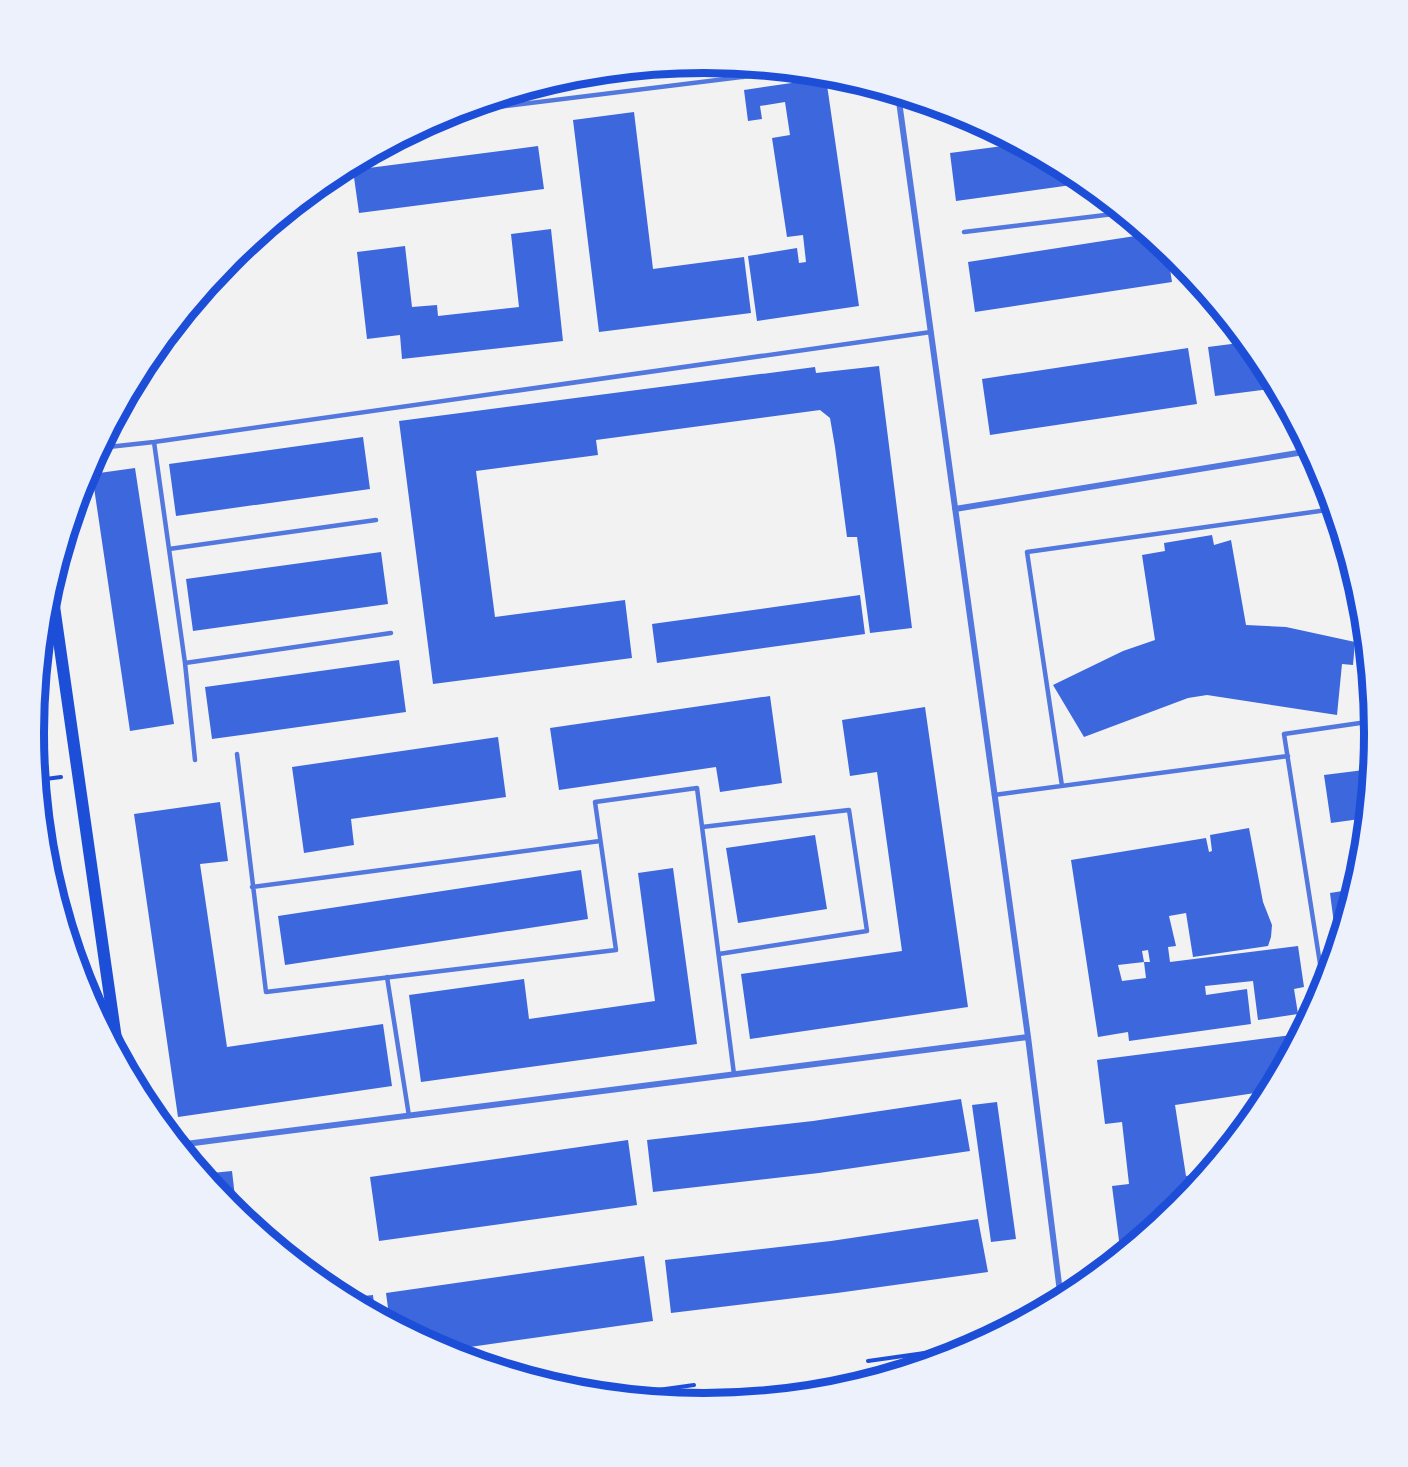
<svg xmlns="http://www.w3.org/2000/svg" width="1408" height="1467" viewBox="0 0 1408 1467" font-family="'DM Sans',sans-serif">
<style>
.building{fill:#3d67dc;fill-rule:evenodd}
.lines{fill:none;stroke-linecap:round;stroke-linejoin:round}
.path{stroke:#1d4ed8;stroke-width:4}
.service{stroke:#5277de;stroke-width:4.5}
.minor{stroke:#5277de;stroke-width:6}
.secondary{stroke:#1d4ed8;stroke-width:12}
.rim{fill:none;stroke:#1d4ed8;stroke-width:8}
</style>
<rect width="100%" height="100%" fill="#f2f2f2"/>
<path class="building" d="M826,78l33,228 -102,15 -9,-65 49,-8 2,15 7,-1 -3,-27 -16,2 -15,-99 18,-3 -5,-33 -25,4 2,13 -14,2 -4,-31z
M634,112l19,157 91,-12 7,56 -152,19 -26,-212z
M1018,144l59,32 9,7 -130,18 -6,-48z
M538,146l6,43 -185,24 -6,-43z
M551,229l12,112 -161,18 -2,-24 -33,4 -10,-87 48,-6 7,61 25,-2 1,11 81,-9 -8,-73z
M1148,234l19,15 5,33 -197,30 -7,-50z
M1247,342l15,19 15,27 -62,8 -7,-49z
M1188,348l9,56 -207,31 -8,-56z
M879,366l33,262 -42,5 -13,-96h-10l-12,-90 -5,-29 -10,-8 -224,30 2,15 -122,16 19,146 130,-17 7,58 -199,26 -34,-263 416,-54 1,6z
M363,437l7,52 -194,27 -7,-52z
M135,468l39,256 -44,7 -38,-257z
M1212,535l2,10 17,-5 15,85 40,2 69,15 -2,23 -11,-1 -5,51 -130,-20 -19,3 -104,39 -31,-52 70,-34 32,-11 -13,-85 23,-4 -1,-8z
M381,552l7,52 -195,27 -7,-52z
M860,595l5,39 -208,29 -5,-39z
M399,660l7,52 -194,27 -7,-52z
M770,696l12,87 -62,9 -4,-25 -157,23 -9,-62z
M925,707l43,300 -218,32 -9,-65 161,-23 -25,-179 -27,4 -8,-56z
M498,737l8,60 -155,22 3,26 -50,8 -12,-86z
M1372,769l-5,49 -36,5 -7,-48z
M220,802l8,59 -28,3 27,183 156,-23 9,62 -214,31 -44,-303z
M1249,828l14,74 9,23 -1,12 -3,9 -75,11 -7,-44 -17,3 7,30 -8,1 2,15 128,-16 6,41 -10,2 4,25 -40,6 -5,-39 -48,5 1,9 41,-6 4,35 -122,17 -1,-9 -30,5 -27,-177 135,-22 3,14 3,-1 -2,-16zM1148,950l2,12h-6l-2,-11zM1144,962l2,16 -24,3 -4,-16z
M815,835l12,74 -89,14 -12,-75z
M673,868l24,176 -276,38 -12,-87 115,-16 5,40 126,-18 -17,-128z
M581,870l7,49 -303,46 -7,-49z
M1355,889l-18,58 -7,-54z
M1300,1034l-38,73 -4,4 -3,-18 -80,12 11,71 21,-3 -29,35 -57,48 -9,-70 17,-2 -7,-62 -17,2 -8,-64z
M961,1099l9,52 -151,22 -166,19 -6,-52 166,-19z
M997,1102l19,137 -25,3 -19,-137z
M628,1140l9,65 -258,36 -9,-64z
M232,1171l5,43 -8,-6 -27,-34z
M978,1219l10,53 -151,21 -166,20 -6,-53 166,-19z
M644,1256l9,65 -211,30 -52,-28 -4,-30z
M373,1295l2,20 -31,-17z"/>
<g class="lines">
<path class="path" d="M38,780l23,-3
M868,1361l106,-15
M615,1396l79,-11"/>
<path class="service" d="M741,66l2,11
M449,113l341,-42
M945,119l22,-2
M964,232l158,-19
M154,442l31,221 10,97
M99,448l55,-6 777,-110
M169,549l207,-29
M185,663l206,-30
M237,754l29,238 350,-42 -21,-148 102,-14 37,286
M1062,786l-35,-234 307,-43
M994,795l294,-39
M702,827l147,-17 18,121 -148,23
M252,887l348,-46
M387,977l22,139
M1324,989l-40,-255 90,-13"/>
<path class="minor" d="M898,94l130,943 33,263
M955,509l355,-58
M178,1145l850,-108"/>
<path class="secondary" d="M51,585l67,468
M703,1404l163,-22"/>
</g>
<path d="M0 0H1408V1467H0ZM44 733a660 660 0 1 1 1320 0a660 660 0 1 1-1320 0Z" fill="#edf1fc" fill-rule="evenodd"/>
<path class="rim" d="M44 733a660 660 0 1 1 1320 0a660 660 0 1 1-1320 0Z"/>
</svg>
